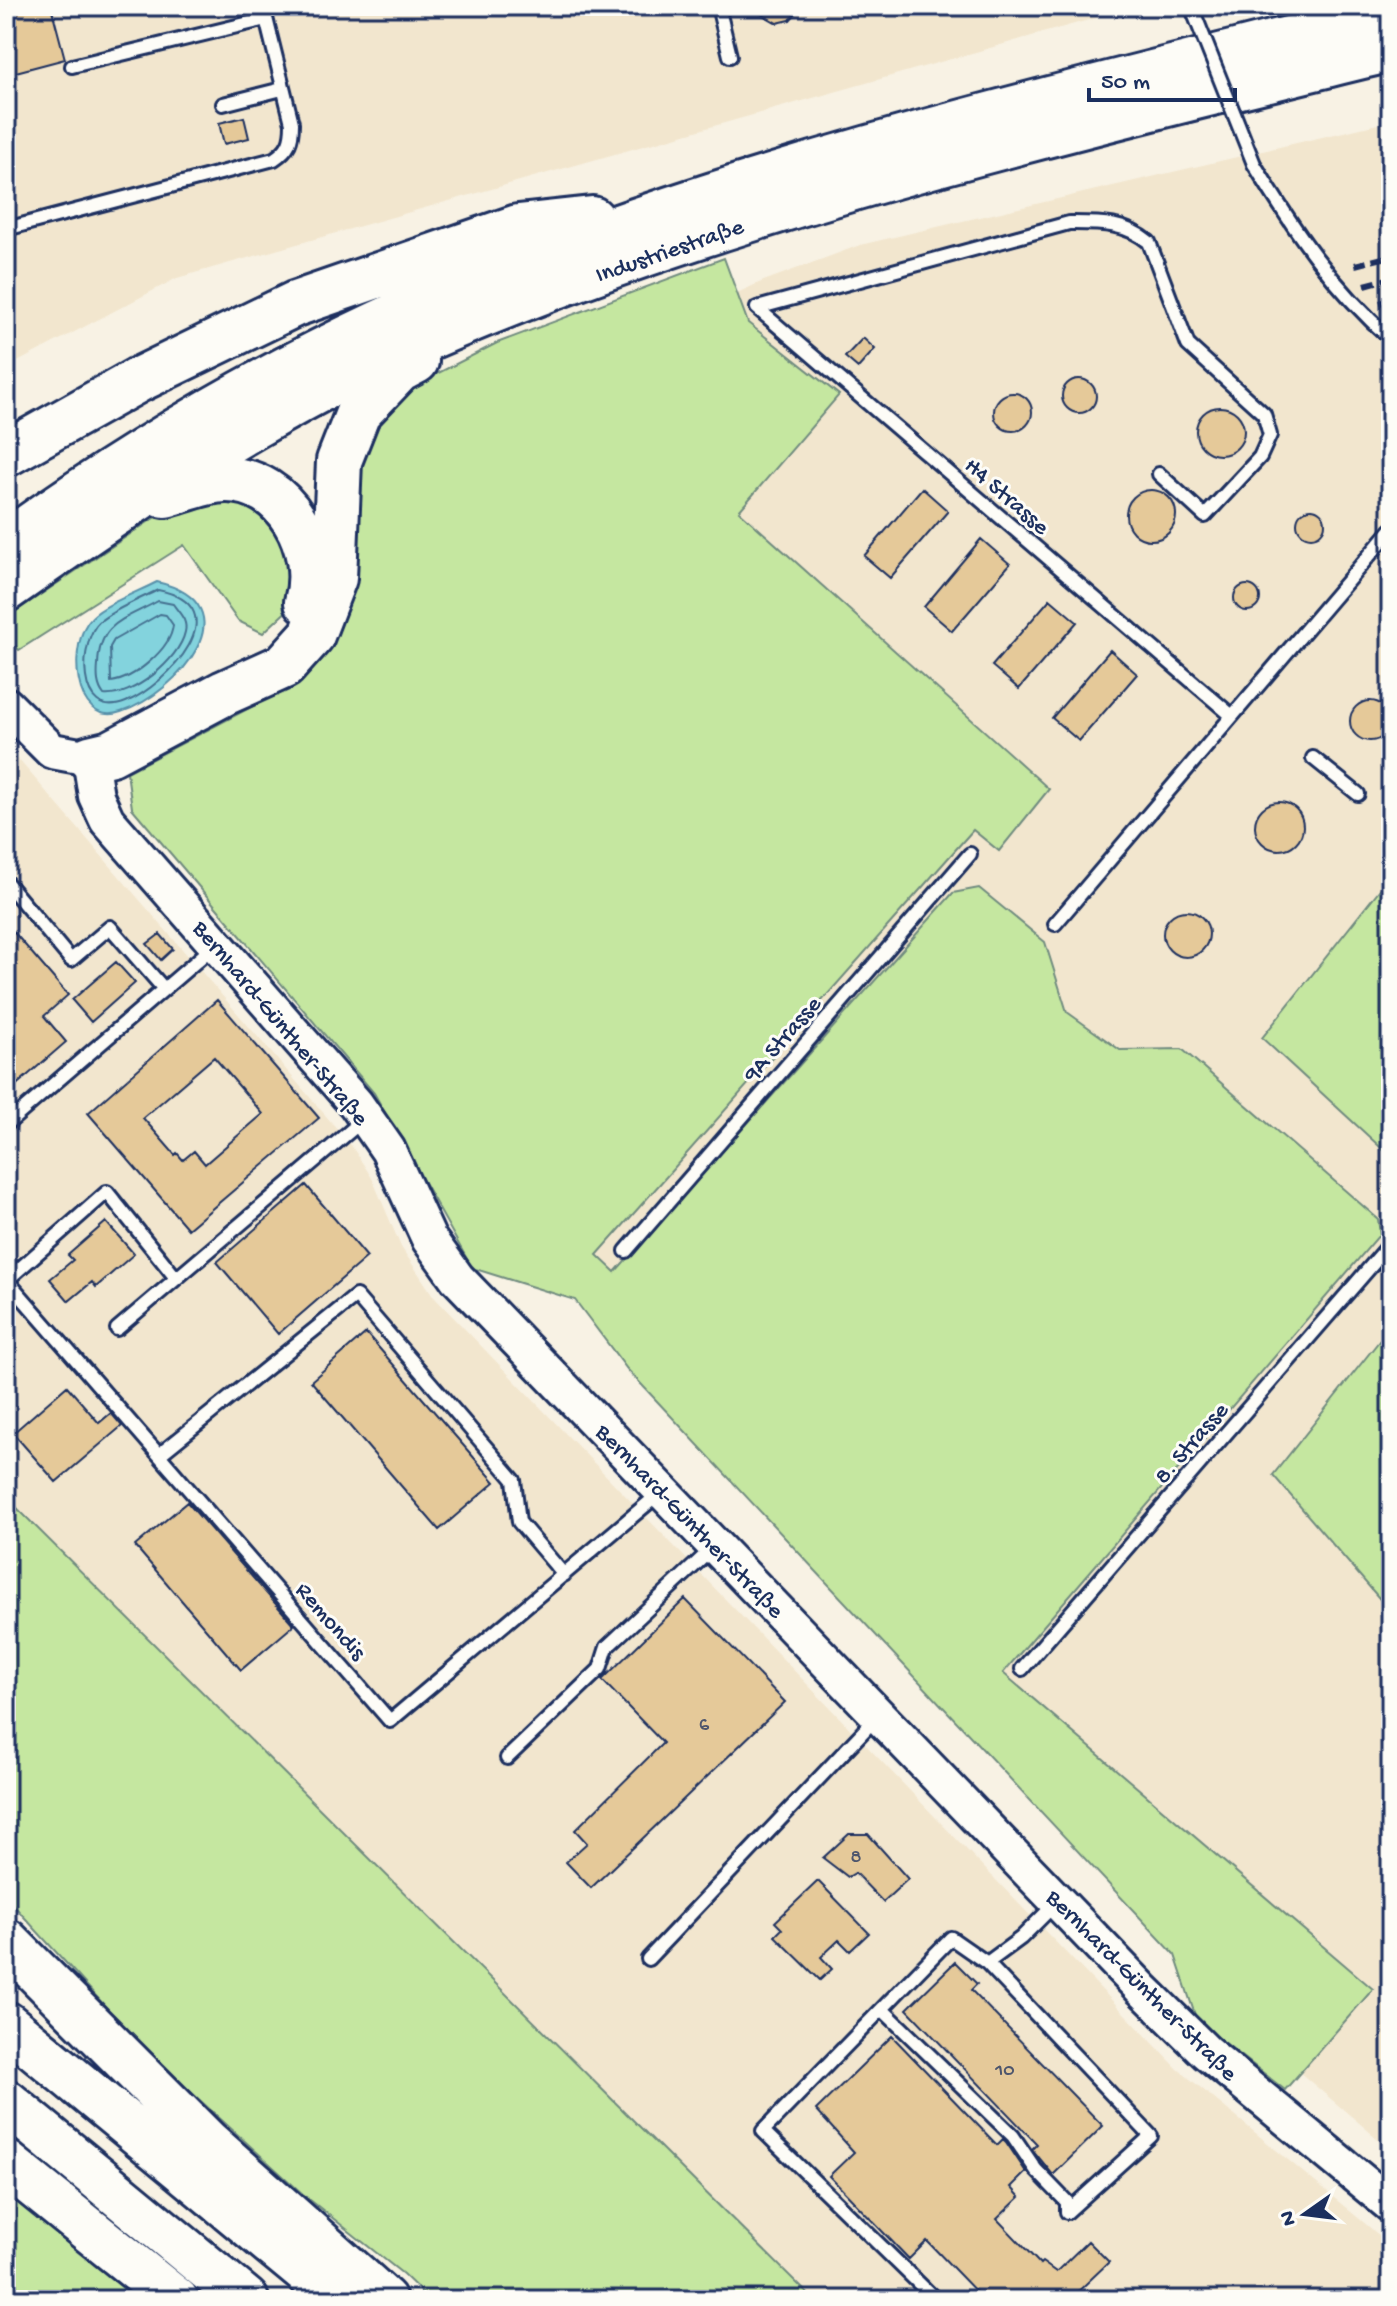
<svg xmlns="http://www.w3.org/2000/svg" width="1397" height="2306" viewBox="0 0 1397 2306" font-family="'Gochi Hand',sans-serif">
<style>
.built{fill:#f2e6ce}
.green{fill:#c5e7a0;stroke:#708b7f;stroke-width:2}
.water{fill:#83d3dd;stroke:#5991aa;stroke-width:2}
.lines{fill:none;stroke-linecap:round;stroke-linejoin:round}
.shore{stroke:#457191;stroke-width:2}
.building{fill:#e5c999;stroke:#1b2f5e;stroke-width:2;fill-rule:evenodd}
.lane-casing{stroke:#1b2f5e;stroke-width:18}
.secondary-casing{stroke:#1b2f5e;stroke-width:40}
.highway-casing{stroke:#1b2f5e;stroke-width:50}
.lane{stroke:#fdfcf7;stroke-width:12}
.secondary{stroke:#fdfcf7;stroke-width:34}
.highway{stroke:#fdfcf7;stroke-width:44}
.rail{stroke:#1b2f5e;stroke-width:6;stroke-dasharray:12 6;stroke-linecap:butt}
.lane-bridge-casing{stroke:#1b2f5e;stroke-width:18;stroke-linecap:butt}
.lane-bridge{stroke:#fdfcf7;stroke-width:12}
.labels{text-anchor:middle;stroke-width:6;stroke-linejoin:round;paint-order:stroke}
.number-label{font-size:20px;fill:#4e566d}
.street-label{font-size:24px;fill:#1b2f5e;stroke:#fdfcf7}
</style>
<rect width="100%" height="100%" fill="#f8f2e4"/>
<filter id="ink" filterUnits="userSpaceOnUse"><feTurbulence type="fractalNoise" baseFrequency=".0125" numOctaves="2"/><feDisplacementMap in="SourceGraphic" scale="16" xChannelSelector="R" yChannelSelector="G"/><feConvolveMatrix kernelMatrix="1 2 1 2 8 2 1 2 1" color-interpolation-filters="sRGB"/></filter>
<g filter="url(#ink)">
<path class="built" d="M6,6h1132l-961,272 -171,90z
M1391,121v2029l-158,-134 -606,-647 -284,-381 103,-562 315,-144 99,-37z
M6,745l345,400 21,33 29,69 33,50 744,772 213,176v55h-577l-808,-803z"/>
<path class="green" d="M724,258l24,65 91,72 -100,116 310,278 -50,62 -26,-21 -376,425 18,17 338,-379 26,-5 66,54 22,70 53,38 62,-1 196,170 2,15 -377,439 370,316 -88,101 -88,-69 -22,-66 -548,-586 -52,-69 -103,-32 -98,-175 -242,-285 -5,-36 157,-82 58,-67 21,-179 36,-51 98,-50z
M213,495l52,17 29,47 -1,46 -30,28 -25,-12 -54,-76 -165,105 -13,-13v-19l148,-100z
M1391,875v282l-129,-119z
M1391,1326v286l-118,-137z
M6,1497l808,803h-384l-27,-26 -98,-78 -159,-145 -140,-154z
M6,2185l170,115h-170z"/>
<path class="water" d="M157,582c97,23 21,111 -36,130 -49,17 -54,-71 -29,-95 13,-13 48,-26 65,-35z"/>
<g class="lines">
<path class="shore" d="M158,590c83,17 9,95 -32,112 -52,21 -46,-63 -27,-80 15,-13 41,-23 59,-32z
M158,601l15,3c6,9 15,16 12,28 -6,28 -53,66 -81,63 -7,-9 -7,-19 -6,-30 1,-43 26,-45 60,-64z
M160,614l6,1 7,10c-2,24 -39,54 -62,57l-1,-35 4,-7z"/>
</g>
<path class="building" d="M6,6h45l14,53 -53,14 -6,-22z
M747,6h55l-12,14 -13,3z
M244,117l5,21 -25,6 -5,-21z
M863,338l12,11 -17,19 -13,-11z
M1062 396a17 17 0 1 1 34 0a17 17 0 1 1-34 0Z
M994 412a19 19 0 1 1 38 0a19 19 0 1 1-38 0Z
M1196 431a24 24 0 1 1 48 0a24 24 0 1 1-48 0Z
M922,488l26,23 -58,67 -26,-22z
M1126 515a25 25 0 1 1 50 0a25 25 0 1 1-50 0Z
M1297 523a14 14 0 1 1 28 0a14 14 0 1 1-28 0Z
M981,539l29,25 -58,67 -28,-24z
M1234 598a13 13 0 1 1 26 0a13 13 0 1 1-26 0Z
M1050,599l27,23 -58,67 -27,-23z
M1110,650l27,24 -58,67 -27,-23z
M1350 721a20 20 0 1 1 40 0a20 20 0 1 1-40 0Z
M1255 826a24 24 0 1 1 48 0a24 24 0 1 1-48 0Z
M1163 934a23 23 0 1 1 46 0a23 23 0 1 1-46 0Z
M6,923l62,72 -24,21 22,26 -60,52z
M160,934l13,15 -12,11 -14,-16z
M116,962l19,21 -44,39 -19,-22z
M217,1000l102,118 -131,111 -100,-116zM214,1057l49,57 -58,50 -11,-13 -11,9 -6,-7 -2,2 -32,-37z
M306,1185l61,72 -89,77 -61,-72z
M106,1222l28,32 -38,33 -4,-5 -23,19 -19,-22 23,-19 -5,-5z
M366,1333l129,149 -56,48 -128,-149z
M67,1386l32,37 12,-10 11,13 -66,56 -43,-49z
M187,1502l107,123 -53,45 -106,-124z
M685,1599l100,103 -194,186 -25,-26 21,-19 -12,-13 88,-87 -61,-63z
M849,1834h19l40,45 -25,23 -28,-29 -7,4 -25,-19z
M818,1881l51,52 -19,18 -11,-11 -18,17 11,12 -12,11 -45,-44 7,-7 -7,-7z
M955,1962l22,22 -6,6 132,136 -50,49 -21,-26 5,-5 -130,-135z
M892,2036l105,109 6,-6 3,3 20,30 -15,15 9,10 -23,22 43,45 2,-2 14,10 32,-31 21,21 -40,38h-85l-57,-59 -18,18 -80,-83 25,-24 -38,-42z"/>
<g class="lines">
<g class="lane-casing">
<path id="lane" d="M718,6l12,50
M72,66l194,-47
M223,104l59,-15
M1254,164c40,66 78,123 137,175
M6,229l268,-70c15,-10 18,-18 18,-36l-29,-117
M1159,474l46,42 55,-59 10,-22 -6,-21 -76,-69 -39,-103c-24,-20 -50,-19 -80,-19l-312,85 474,407
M1313,758l45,36
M6,882l65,78 39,-33 54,62
M1055,924l336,-394
M6,1125l207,-178
M626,1251l344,-397
M6,1279l384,442 270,-228
M7,1280l100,-88 69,86
M117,1329l246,-209
M159,1455l197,-159 158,184 5,42 45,53
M1022,1669l369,-426
M507,1758l93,-89 7,-22 106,-99
M648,1959l229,-242
M987,1963l164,173 -84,76
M882,2009l131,127 23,34 31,32v10
M936,2300l-173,-169 188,-193 36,25 34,-25 35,-35"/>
</g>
<g class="secondary-casing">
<path id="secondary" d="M6,705l46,46 38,7 6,38 11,24 249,284 32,46 41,89 28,39 685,711 64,63 185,153"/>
</g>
<g class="highway-casing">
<path id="highway" d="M6,454l132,-74 157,-76 223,-77 74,-8
M165,495c18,-5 42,-15 61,-15 60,-1 96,69 81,122
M6,543c153,-110 322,-205 499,-274 286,-113 589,-180 886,-256
M6,589c125,-88 252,-174 392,-238 310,-139 663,-221 993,-302
M90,758l21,-5 113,-60 60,-27 28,-31 22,-57 5,-117 19,-48 41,-43 17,-9
M6,1941l202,202 176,157
M6,2024l334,276
M6,2102l240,198
M6,2163l170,137"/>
</g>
<use href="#lane" class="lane"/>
<use href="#secondary" class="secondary"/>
<use href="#highway" class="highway"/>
<path class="rail" d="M1355,265l36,-9
M1365,285l26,-7
M1380,303l11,-3"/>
<g class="lane-bridge-casing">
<path id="lane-bridge" d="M1191,6l63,158"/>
</g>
<use href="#lane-bridge" class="lane-bridge"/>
</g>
</g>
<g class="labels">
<g class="number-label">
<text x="704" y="1730">6</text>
<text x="856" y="1862">8</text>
<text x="1005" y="2075">10</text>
</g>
<g class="street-label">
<text transform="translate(669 249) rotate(-19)" y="8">Industriestraße</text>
<text transform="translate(1008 495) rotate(41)" y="8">H4 Strasse</text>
<text transform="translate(282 1022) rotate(50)" y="8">Bernhard-Günther-Straße</text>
<text transform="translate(781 1038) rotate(-49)" y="8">9A Strasse</text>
<text transform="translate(1190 1442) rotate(-49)" y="8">8. Strasse</text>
<text transform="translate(691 1520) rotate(46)" y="8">Bernhard-Günther-Straße</text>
<text transform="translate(332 1620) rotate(49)" y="8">Remondis</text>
<text transform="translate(1143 1984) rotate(45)" y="8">Bernhard-Günther-Straße</text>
</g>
</g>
<rect width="1397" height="2306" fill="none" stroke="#fdfcf7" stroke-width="32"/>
<rect x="16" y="16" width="1365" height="2274" fill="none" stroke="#1b2f5e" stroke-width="3" filter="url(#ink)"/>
<g transform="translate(1305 2214) rotate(256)" stroke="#fdfcf7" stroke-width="6" paint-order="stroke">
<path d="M0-6L14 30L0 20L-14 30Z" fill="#1b2f5e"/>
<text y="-12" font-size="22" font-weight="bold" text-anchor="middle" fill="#1b2f5e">N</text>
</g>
<path d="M1089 88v12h146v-12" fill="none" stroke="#1b2f5e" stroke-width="4"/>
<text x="1101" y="88" font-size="24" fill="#1b2f5e" stroke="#fdfcf7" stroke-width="6" paint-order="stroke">50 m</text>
</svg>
